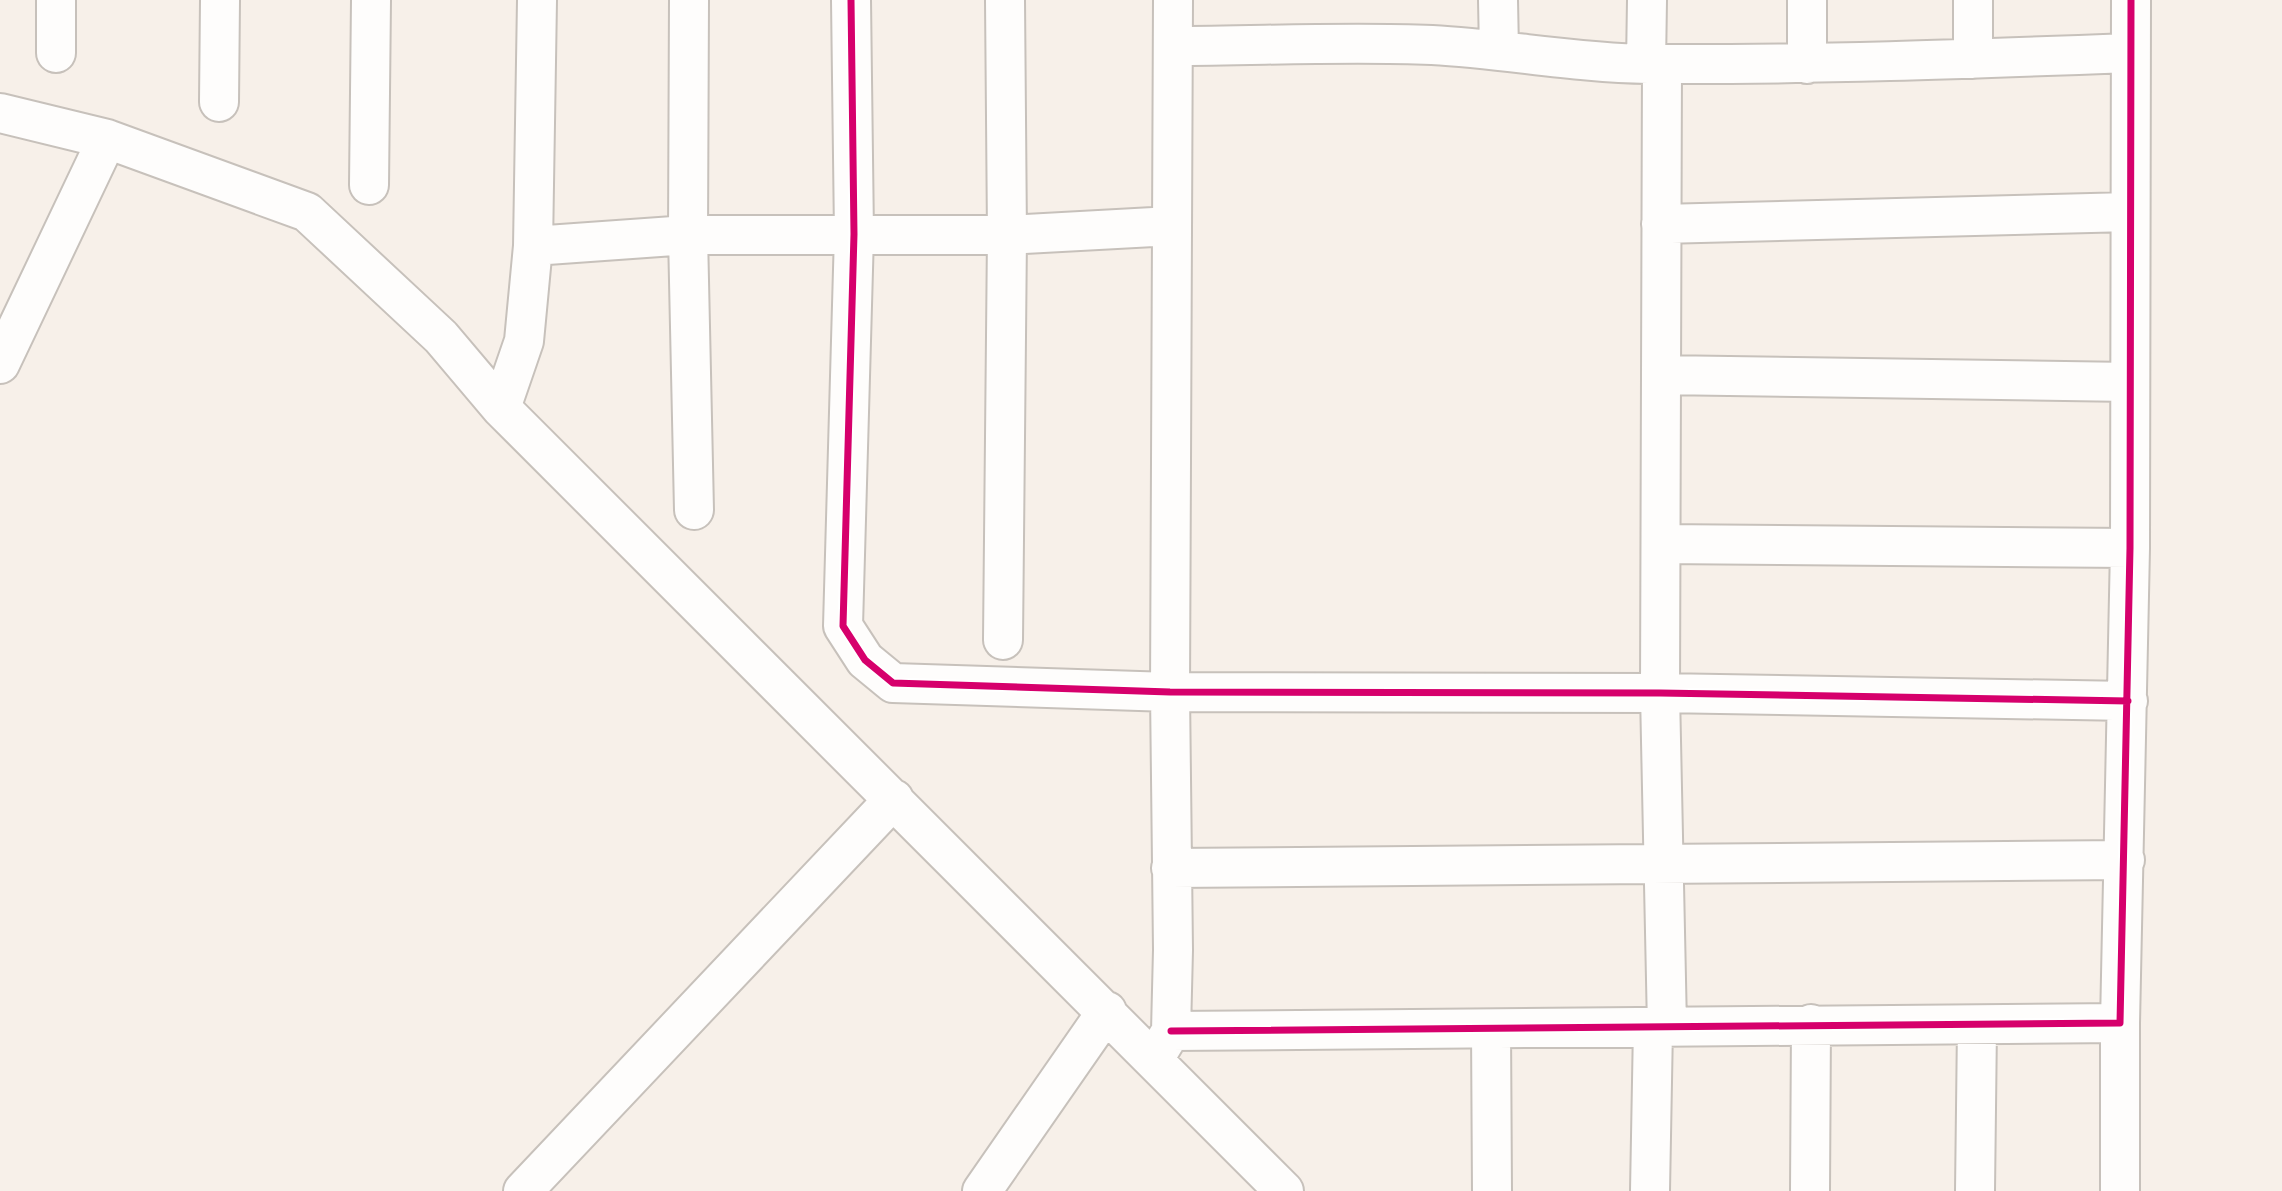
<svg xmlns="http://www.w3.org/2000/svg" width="2282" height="1191" viewBox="0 0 2282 1191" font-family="'Exo 2',sans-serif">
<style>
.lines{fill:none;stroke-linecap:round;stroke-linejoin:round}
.minor-casing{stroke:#c7c1bb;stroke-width:42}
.minor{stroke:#fefdfc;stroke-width:38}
.cycleway-casing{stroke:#fff;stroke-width:11}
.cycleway{stroke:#d6006c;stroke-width:7}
</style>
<rect width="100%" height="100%" fill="#f7f0e9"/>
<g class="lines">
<g class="minor-casing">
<path id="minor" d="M689,0l-1,235 6,275
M851,0l3,234 -11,392 22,34 28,23 277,9 490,1 468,8
M1498,0l1,50
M1173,46c86,0 173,-5 259,-1 73,4 144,18 216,19 161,1 322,-5 482,-11
M56,53v-53
M1973,59v-59
M1646,64l1,-64
M1662,64l-2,629 7,334
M1807,64v-64
M219,102l1,-102
M0,113l107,26 200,73 134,125 60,71 783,783
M369,185l2,-185
M1661,224l469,-12
M533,246l155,-11h319l165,-9
M0,364l107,-225
M1661,375l469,7
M501,408l23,-67 9,-95 4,-246
M1661,544l469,4
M1003,640l4,-405 -2,-235
M1171,868l954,-8
M2120,1023v168
M1491,1029l1,162
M1171,1031l949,-8 10,-475 1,-548
M1159,1051l12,-20 2,-81 -3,-258 3,-692
M523,1191l371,-392
M982,1191l125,-180
M1650,1191l3,-164
M1810,1191l1,-167
M1975,1191l2,-165"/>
</g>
<use href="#minor" class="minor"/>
<g class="cycleway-casing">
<path id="cycleway" d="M851,0l3,234 -11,392 22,34 28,23 277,9 490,1 468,8
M1171,1031l949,-8 10,-475 1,-548"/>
</g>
<use href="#cycleway" class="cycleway"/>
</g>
</svg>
